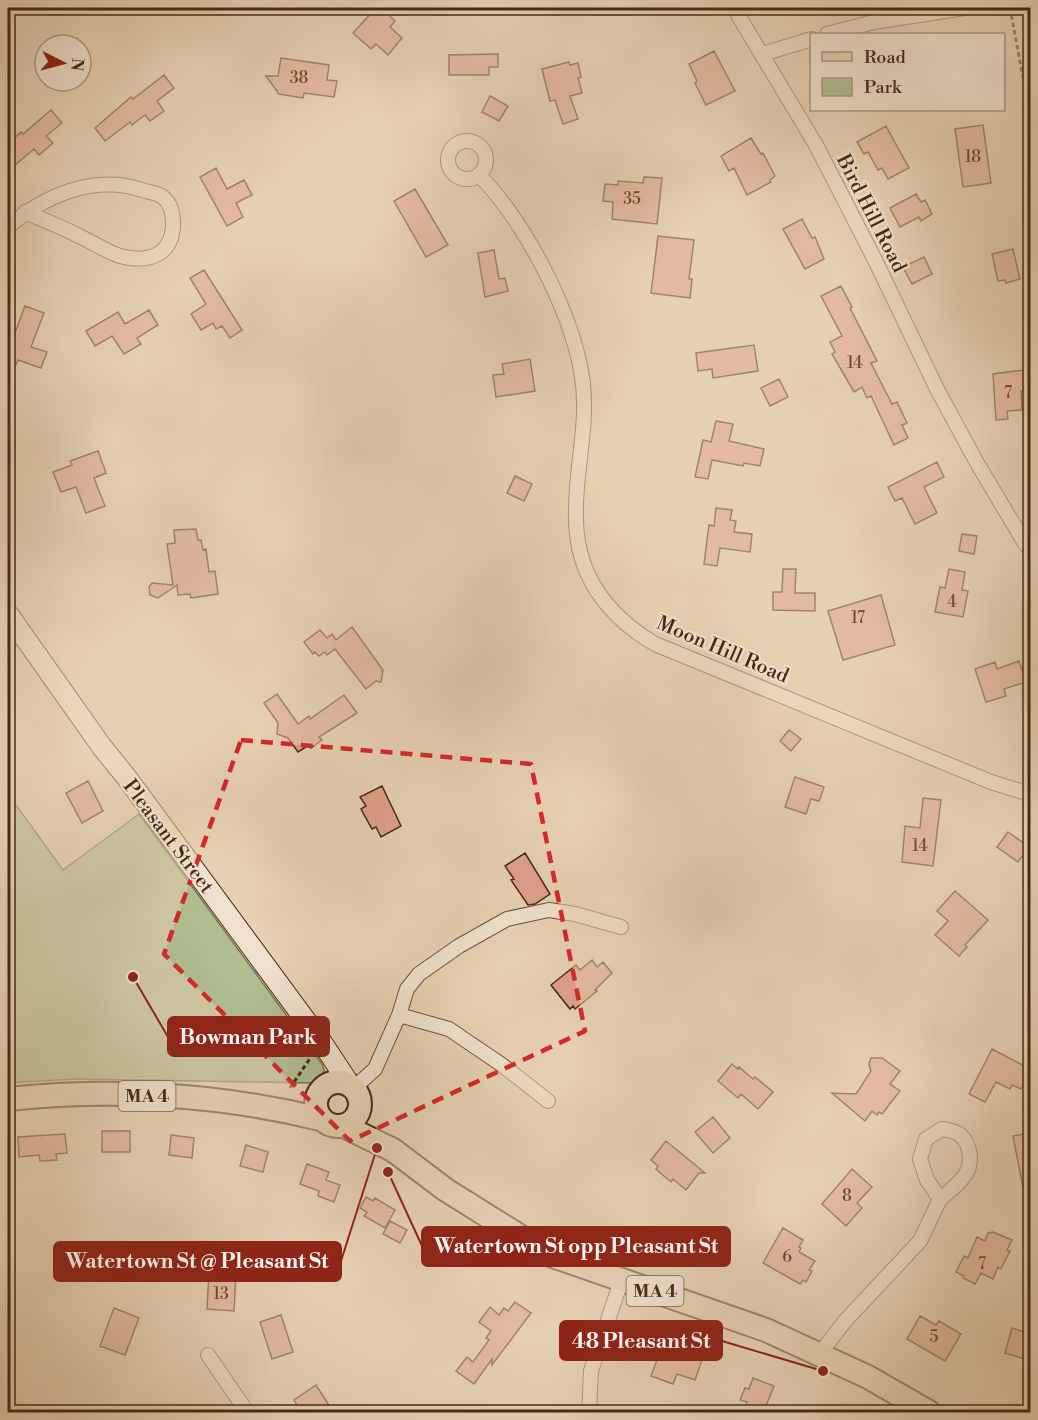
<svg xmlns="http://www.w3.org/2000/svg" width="1038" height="1420" viewBox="0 0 1038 1420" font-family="'Libre Bodoni',serif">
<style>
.green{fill:#afbd91;stroke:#7a7452;stroke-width:1.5}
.building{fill:#dfa08a;stroke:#442b13;stroke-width:1.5}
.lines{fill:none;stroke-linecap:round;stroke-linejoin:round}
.street-casing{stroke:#6d543b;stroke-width:16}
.secondary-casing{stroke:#442b13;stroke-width:22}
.primary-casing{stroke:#442b13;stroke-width:26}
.path{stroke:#442b13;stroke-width:3;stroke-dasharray:4.5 3;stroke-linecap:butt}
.street{stroke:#efe1ce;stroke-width:14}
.secondary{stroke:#efe1ce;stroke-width:20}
.primary{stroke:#e7d1b3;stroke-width:22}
.marked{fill:none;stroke:#d62828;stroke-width:4.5;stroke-dasharray:12 8;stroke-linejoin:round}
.labels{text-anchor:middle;stroke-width:4.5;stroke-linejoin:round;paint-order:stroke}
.number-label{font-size:16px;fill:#6b4831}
.shield{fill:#efe1ce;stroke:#77624b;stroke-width:1.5}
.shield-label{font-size:18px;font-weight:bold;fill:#442b13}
.street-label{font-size:20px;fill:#442b13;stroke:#efe1ce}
.leader{fill:none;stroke:#8f2418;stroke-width:2}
.callout-dot{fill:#8f2418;stroke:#efe1ce;stroke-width:2}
.callout{fill:#8f2418;stroke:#8f2418;stroke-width:2}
.callout-label{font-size:21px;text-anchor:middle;font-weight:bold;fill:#fff}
</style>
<rect width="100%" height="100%" fill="#e7d1b3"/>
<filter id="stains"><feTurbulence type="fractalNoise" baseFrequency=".00333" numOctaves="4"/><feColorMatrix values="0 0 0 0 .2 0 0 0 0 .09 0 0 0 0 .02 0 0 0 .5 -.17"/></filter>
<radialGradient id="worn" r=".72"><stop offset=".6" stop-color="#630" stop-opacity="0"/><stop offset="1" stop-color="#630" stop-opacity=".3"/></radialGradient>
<path class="green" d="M8,794l55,76 76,-56 183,250 2,6 -3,11 -5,2 -241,-4 -67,4z"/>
<path class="building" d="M376,8h5l14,13 -5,6 12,11 -14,17 -12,-11 -5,5 -18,-16z
M714,51l21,40 -29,14 -11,-22 2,-2 -8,-17z
M498,54v13h-9v8h-40v-20z
M281,58l48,7 -2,15 10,1 -3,16 -30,-4 -1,5 -24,-4 -13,-18h12z
M569,62l1,3 8,-2 3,14 -3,1 4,15 -12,3 8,23 -15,5 -8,-24 -5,1 -8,-32z
M164,75l10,13 -17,13 7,10 -14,10 -5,-6 -13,10 -2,-3 -25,19 -10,-13 36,-31 2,2z
M490,96l18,10 -9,15 -17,-9z
M51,110l11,13 -16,13 7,7 -14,12 -5,-6 -26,22v-27l13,-12 2,2z
M983,125l8,58 -28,4 -8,-58z
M886,126l23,42 -21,11 -6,-11 -4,2 -10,-18 -4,2 -7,-12z
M751,138l10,16 2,-1 12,23 -5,4 1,2 -24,13 -13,-27 -5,3 -8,-15z
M216,168l11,21 17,-9 8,15 -16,8 7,14 -16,9 -27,-49z
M644,177l18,1 -5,46 -45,-5 1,-17 -10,-1 2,-17 13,1v-4l25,2z
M415,189l33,56 -22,12 -32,-56z
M916,194l5,8 4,-2 7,14 -11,7 -2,-4 -19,10 -10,-19z
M802,219l10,19 3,-1 9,22 -19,10 -22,-40z
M658,236l36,4 -5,39h3l-2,19 -39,-5z
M1013,249l7,30 -14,4 -1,-3 -7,1 -6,-27z
M494,250l5,29 6,-1 3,13 -23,6 -7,-44z
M924,257l8,17 -20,10 -9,-17z
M204,270l38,60 -12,8 -8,-12 -6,3 -3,-6 -12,7 -10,-16 15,-10 -16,-26z
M841,286l11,21 -2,1 27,53 -6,2 21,41 5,-2 10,21 -5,2 6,13 -14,7 -23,-49 -4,2 -5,-11 -8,5 -22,-38 3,-2 -5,-10 12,-6 -21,-40z
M25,306l19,7 -13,34 16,5 -6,16 -23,-8 -10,23v-47l5,2z
M149,310l9,15 -21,13 4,6 -17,10 -12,-18 -17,10 -9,-15 32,-19 7,12z
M754,345l4,26 -45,7 -1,-9 -14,2 -2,-18z
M530,359l5,32 -39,6 -3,-22 11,-1 -2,-10z
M1030,369v21l-9,1 1,19 -15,1 1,8 -12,1 -3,-46z
M779,379l9,18 -18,9 -9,-18z
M716,421l17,3 -4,17 35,8 -4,17 -16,-3 -1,3 -31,-6 -4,19 -13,-2 8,-37 8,2z
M98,451l8,22 -12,5 11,28 -19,7 -10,-26 -15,5 -8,-20 19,-7 -2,-4z
M937,462l7,15 -20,10 13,26 -22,11 -13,-26 -7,3 -7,-14z
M515,476l17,8 -8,17 -17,-8z
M716,508l16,2 -2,10 6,1 -2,11 18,2 -2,18 -30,-4 -3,18 -13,-2 5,-39 5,1z
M196,529l2,11h3l2,10 3,-1 3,23 6,-1 3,23 -27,4 -1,-4 -12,1 -1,-10 -19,13 -8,-3 -1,-8 3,-4 21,2 -6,-41 8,-1 -1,-13z
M962,534l15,2 -3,18 -15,-3z
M783,569h13l-1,24h20v18l-42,-1v-18h9z
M949,569l16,3 -3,18 6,1 -5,26 -28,-5 5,-25 5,1z
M881,595l14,50 -52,15 -15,-49z
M352,627l31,43 -2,12 -5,-1 -10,8 -31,-40 -8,6 -2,-3 -6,4 -4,-4 -2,2 -9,-12 16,-12 7,8 5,-4 4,6z
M1019,661l7,21 -22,7 2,7 -20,6 -11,-33 20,-7 2,7z
M277,694l21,30 11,-8 1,3 34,-24 13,18 -38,24 3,3 -11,8 -2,-3 -11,7 -10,-14 -11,-4 1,-11 -14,-20z
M789,730l12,9 -10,12 -11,-10z
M795,777l29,10 -5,14 -8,-2 -5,15 -21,-7z
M88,781l15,30 -21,12 -16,-30z
M382,786l19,40 -20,11 -5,-10 -4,2 -11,-20 5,-3 -6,-9z
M923,798l18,2 -8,66 -31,-4 3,-36 15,2z
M1008,832l21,15 -11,15 -21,-15z
M525,853l25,41 -15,10 -7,1 -17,-25 3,-1 -9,-13z
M955,891l33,29 -23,25 2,2 -8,9 -24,-21 13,-14 -11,-10z
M592,960l5,7 6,-5 9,11 -17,17 2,1 -22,18 -2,-3 -3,3 -19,-24 25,-20 4,5z
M992,1049l38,20v2l-9,18 -9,-4 -2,4 -14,-7 -11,20 -16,-8z
M871,1058h11l18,13 -10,13 10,7 -18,23 -3,-2 -2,3 -5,-4 -7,10 -33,-28 24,1 15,-23 -2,-7z
M732,1064l6,5 1,-2 14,12 2,-2 18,15 -15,17 -17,-15 -3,4 -20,-17z
M713,1117l17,21 -17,15 -18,-21z
M102,1131h28v21h-28z
M1029,1133l1,1v58l-6,1 -11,-57z
M65,1134l2,19 -11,1 1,6 -17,1 -1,-6 -20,2 -1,-20z
M171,1135l23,3 -2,20 -23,-3z
M666,1141l39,32h-6l-13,17 -13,-11 -2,3 -15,-13 2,-3 -7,-6z
M246,1145l22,7 -5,20 -23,-6z
M307,1164l22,8 -3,8 14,5 -6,17 -16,-6 1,-5 -19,-7z
M852,1169l20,18 -15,16 5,5 -16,18 -24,-22z
M366,1197l7,4 2,-3 20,12 -10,18 -21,-12 3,-4 -7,-4z
M390,1221l17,9 -7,13 -17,-9z
M783,1228l20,12 -4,7 2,1 -2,4 16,9 -6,9 3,1 -6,11 -3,-2 -3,4 -37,-21z
M993,1232l19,8 -5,10 3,1 -9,18 -3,-2 -5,12 -12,-6 -6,11 -12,-6 1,-2 -8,-4 8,-16 4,2 9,-21 8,4 3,-8z
M210,1252l27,2 -3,57 -27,-2z
M515,1302l16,11 -39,52v-6l-18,25 -18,-13 11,-14 6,5 16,-22 -3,-2 5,-7 -12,-9 11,-15 9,8 5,-7 4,3z
M114,1308l25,10 -14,37 -25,-9z
M281,1315l12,37 -21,7 -12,-37z
M920,1316l16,9 3,-4 22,13 -16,27 -38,-22z
M651,1321l21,8 -5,11 18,7 -3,6 20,7 -7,20 -18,-6 -4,10 -22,-8 13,-35 -18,-7z
M1012,1328l18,6 -5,25 -20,-6z
M753,1378l21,8 -10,25 -5,-2 -1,4h-15l4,-11 -7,-2 5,-12 4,1z
M316,1385l18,28h-32l-8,-13z"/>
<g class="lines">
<g class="street-casing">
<path id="street" d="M738,15l78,130 60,117 61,127 40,74 49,82h4
M827,34l47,-12 90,-14
M762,54l50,-15
M448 160a19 19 0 1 1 38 0a19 19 0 1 1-38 0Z
M479,175c47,48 96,142 104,209 5,47 -9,90 -7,136 1,56 32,96 79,124l336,138 39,12
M8,227c36,-31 85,-53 134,-37 6,2 16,3 21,7 8,7 9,14 10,24 1,33 -23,43 -53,35 -13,-4 -28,-14 -41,-20 -17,-9 -36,-16 -54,-24
M399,1015l50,14 53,36 46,36
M354,1088l21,-19 24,-54 8,-26 12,-15 40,-28 48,-27 42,-9 26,4 46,13
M208,1355l39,57
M819,1355l26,-34 75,-80 20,-42 -13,-19 -7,-21 6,-20 16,-10c6,1 14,2 18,6 11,9 13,29 5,40 -7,10 -16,17 -25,24
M589,1412l2,-41 31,-93"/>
</g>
<g class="secondary-casing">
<path id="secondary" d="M8,614l94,133 25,31 196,266 27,41"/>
</g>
<g class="primary-casing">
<path id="primary" d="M316 1104a22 22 0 1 1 44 0a22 22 0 1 1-44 0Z
M8,1099c103,-11 211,-5 312,20
M344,1126l49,24 53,40 104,65 216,75 102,47 61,35"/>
</g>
<path class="path" d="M1010,8l20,107
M290,1088l21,-31"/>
<use href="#street" class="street"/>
<use href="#secondary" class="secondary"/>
<use href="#primary" class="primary"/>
</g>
<path d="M0 0H1038V1420H0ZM241,740l290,24 54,267 -235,110 -186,-187z" fill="#e7d1b3" fill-opacity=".55" fill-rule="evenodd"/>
<path class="marked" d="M241,740l290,24 54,267 -235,110 -186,-187z"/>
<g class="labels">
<g class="number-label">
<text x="299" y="83">38</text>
<text x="973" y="162">18</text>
<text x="632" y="204">35</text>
<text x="855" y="368">14</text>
<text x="1008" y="398">7</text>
<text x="952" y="607">4</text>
<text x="858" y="623">17</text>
<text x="920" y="851">14</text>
<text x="847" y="1201">8</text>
<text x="787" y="1262">6</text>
<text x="982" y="1269">7</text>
<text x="221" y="1299">13</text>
<text x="934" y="1342">5</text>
</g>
<g class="shield">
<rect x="118.5" y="1081" width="57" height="30" rx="4.5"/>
<rect x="626.5" y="1276" width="57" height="30" rx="4.5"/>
</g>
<g class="shield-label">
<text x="147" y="1102">MA 4</text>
<text x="655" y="1297">MA 4</text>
</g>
<g class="street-label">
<text transform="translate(872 213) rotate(63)" y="7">Bird Hill Road</text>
<text transform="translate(723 649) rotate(23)" y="7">Moon Hill Road</text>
<text transform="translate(169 836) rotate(53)" y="7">Pleasant Street</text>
</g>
</g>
<path class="leader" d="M133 977L168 1037M388 1172L422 1246M377 1148L341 1261M823 1371L722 1341"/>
<g class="callout-dot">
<circle cx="133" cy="977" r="6"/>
<circle cx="388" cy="1172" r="6"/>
<circle cx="377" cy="1148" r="6"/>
<circle cx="823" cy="1371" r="6"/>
</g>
<g class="callout">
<rect x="168" y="1017" width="161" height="39" rx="6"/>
<rect x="422" y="1227" width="308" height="39" rx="6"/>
<rect x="54" y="1242" width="287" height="39" rx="6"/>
<rect x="560" y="1321" width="162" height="39" rx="6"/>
</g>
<g class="callout-label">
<text x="248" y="1044">Bowman Park</text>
<text x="576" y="1253">Watertown St opp Pleasant St</text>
<text x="197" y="1268">Watertown St @ Pleasant St</text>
<text x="641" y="1348">48 Pleasant St</text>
</g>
<rect width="1038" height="1420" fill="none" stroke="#e7d1b3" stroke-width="30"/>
<rect x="9" y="9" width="1020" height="1402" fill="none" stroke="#442b13" stroke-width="3"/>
<rect x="15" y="15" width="1008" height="1390" fill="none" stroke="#442b13" stroke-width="1.5"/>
<rect x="810" y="33" width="195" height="78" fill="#efe1ce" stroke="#ab9883" stroke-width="1.5"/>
<rect x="822" y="52" width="30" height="9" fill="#e7d1b3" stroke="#ab9883" stroke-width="1.5"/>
<text x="864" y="63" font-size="18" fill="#442b13">Road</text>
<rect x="822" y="78" width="30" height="18" fill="#afbd91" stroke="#ab9883" stroke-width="1.5"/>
<text x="864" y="93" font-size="18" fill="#442b13">Park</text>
<g transform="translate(63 63) rotate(96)"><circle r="28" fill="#efe1ce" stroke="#ab9883" stroke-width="1.5"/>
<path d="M0-4.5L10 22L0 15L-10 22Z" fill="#8f2418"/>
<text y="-9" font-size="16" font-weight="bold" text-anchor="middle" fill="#442b13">N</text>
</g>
<rect width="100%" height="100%" filter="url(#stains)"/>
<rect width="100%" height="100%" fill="url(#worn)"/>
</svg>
